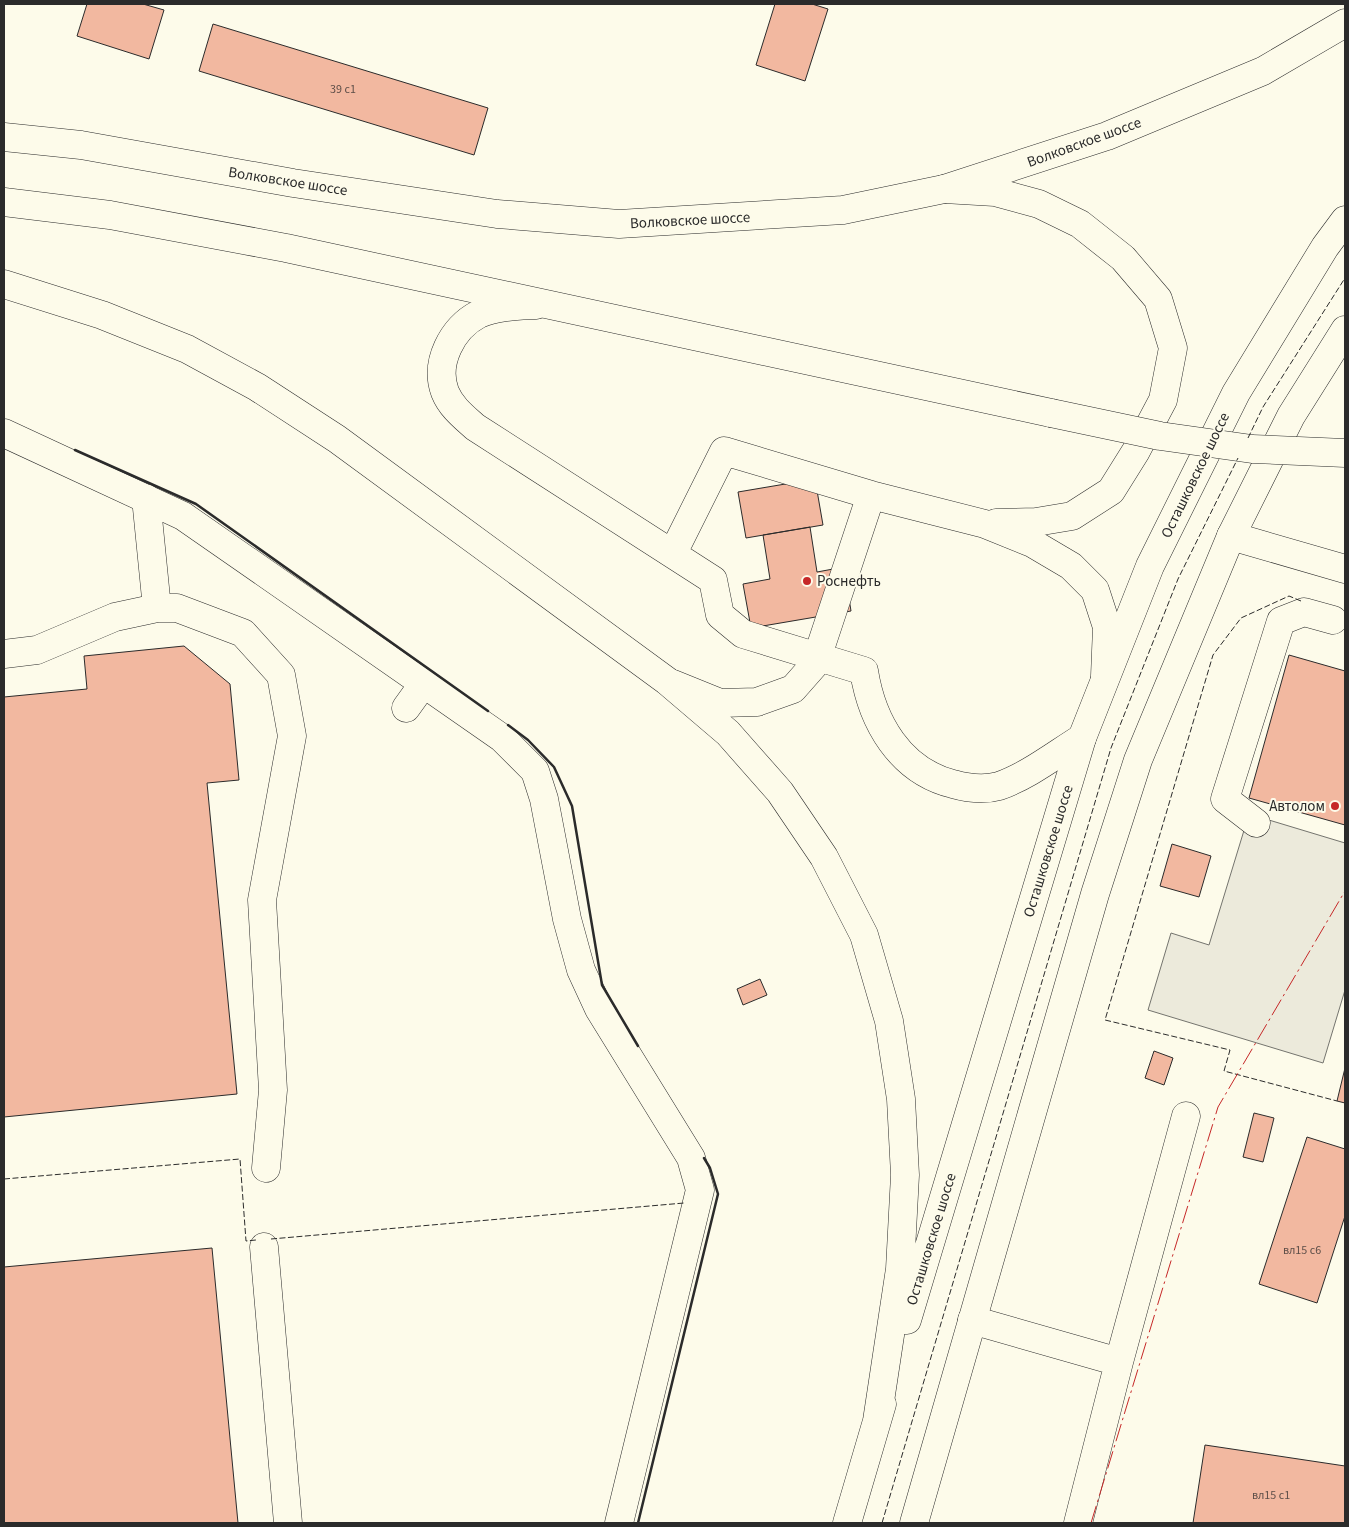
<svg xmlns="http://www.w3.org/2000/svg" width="1349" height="1527" viewBox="0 0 1349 1527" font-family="'Source Sans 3',sans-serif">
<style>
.parking{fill:#eceadb;stroke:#74746e}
.building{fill:#f2b8a0;stroke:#2b2b2b}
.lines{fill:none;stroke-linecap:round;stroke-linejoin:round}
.minor-casing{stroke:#2b2b2b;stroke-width:29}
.major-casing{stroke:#2b2b2b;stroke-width:29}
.minor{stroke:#fdfbea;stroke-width:28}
.major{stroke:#fdfbea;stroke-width:28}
.major-bridge-casing{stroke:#2b2b2b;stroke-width:29;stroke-linecap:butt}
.major-bridge{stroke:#fdfbea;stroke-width:28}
.fence{stroke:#2b2b2b;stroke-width:1;stroke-dasharray:6 2.5;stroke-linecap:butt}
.wall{stroke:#2b2b2b;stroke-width:2.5}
.power{stroke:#c62828;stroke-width:1;stroke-dasharray:18 4 2.5 4;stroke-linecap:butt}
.poi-dot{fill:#c62828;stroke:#fdfbea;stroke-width:2}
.labels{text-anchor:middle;stroke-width:4;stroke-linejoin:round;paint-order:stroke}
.number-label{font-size:12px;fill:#5d4e48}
.street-label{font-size:15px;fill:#2b2b2b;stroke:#fdfbea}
.poi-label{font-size:15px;fill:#2b2b2b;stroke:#fdfbea;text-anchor:start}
</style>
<rect width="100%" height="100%" fill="#fdfbea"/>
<path class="parking" d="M1249,814l96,29v147l-22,73 -175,-53 23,-77 38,12z"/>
<path class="building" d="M87,4h56l21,6 -15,49 -72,-23z
M775,4h37l16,5 -23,72 -49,-16z
M213,24l275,84 -14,47 -275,-84z
M815,479l8,46 -77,13 -8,-46z
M810,527l7,45 27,-5 7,44 -100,17 -8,-44 27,-5 -7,-44z
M184,646l46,38 9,96 -32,3 30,311 -233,23v-420l83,-8 -3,-33z
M1289,655l56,16v154l-96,-27z
M1172,844l39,12 -12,41 -39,-11z
M760,979l7,16 -24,10 -6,-16z
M1154,1051l19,7 -9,27 -19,-7z
M1345,1068v35l-8,-2z
M1254,1113l20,5 -11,44 -20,-5z
M1307,1137l38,12v67l-28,87 -58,-19z
M212,1248l26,275h-234v-256z
M1205,1445l140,21v57h-152z"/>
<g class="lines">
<g class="minor-casing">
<path id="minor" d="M944,189l51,3 44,12 41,20 43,34 35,41 15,49 -10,52 -27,51 -25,40 -39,25 -36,6 -40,1
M536,305c-19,1 -39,1 -57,9 -27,14 -45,49 -34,78 6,15 19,25 30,35l238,153 7,35 23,19 121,37c8,51 36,100 89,113 14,4 32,6 46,2 29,-10 57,-32 83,-48
M4,433l179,83 319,222 33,33 9,28 23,120 14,51 18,39 92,149 9,32 -81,333
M146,498l11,110
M1231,536l114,33
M673,553l51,-102 147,44 114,29 47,19 39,23 24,24 12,37 -2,49
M4,654l33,-4 78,-33 42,-9h20l66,25 38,42 11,61 -30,164 11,190 -7,78
M673,684l47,19 37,-1 36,-13 22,-25 56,-169
M406,708l18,-25
M1256,823l-31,-24 56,-178 23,-9 29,8
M264,1247l24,276
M972,1320l147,42 -41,161
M1119,1362l67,-246"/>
</g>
<g class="major-casing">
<path id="major" d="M4,137l77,8 212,38 204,31 122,10 224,-14 101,-21 163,-53 156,-65 82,-48
M4,202l106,13 176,33 765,165
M4,284l98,31 85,34 70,38 80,52 330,242 61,52 52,59 44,65 40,78 25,86 12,78 4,76 -5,94 -23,152
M907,1320l175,-582 68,-172 86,-173 89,-146 20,-27
M847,1523l35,-119
M914,1523l181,-629 43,-134 93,-224 60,-120 54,-86"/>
</g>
<use href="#minor" class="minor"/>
<use href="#major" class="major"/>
<g class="major-bridge-casing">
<path id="major-bridge" d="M1051,413l109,23 92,13 93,4"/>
</g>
<use href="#major-bridge" class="major-bridge"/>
<path class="fence" d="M1248,438l15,-31 82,-129
M1301,601l-12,-5 -48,22 -28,37 -108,365 125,30 -6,21 113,30
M4,1179l236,-20 6,82 10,-1
M271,1239l413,-36
M882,1523l229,-775 67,-169 60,-121"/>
<path class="wall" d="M75,450l121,54 292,207
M508,725l20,15 26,27 18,39 30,179 36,61
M638,1523l80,-329 -8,-26 -6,-10"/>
<path class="power" d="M1091,1523l127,-416 127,-216"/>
</g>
<g class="poi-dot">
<circle cx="807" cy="581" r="5"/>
<circle cx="1335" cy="806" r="5"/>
</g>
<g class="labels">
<g class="number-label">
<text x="343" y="93">39 с1</text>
<text x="1302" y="1254">вл15 с6</text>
<text x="1271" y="1499">вл15 с1</text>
</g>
<g class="street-label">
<text transform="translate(1084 142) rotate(-20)" y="5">Волковское шоссе</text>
<text transform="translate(288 181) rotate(9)" y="5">Волковское шоссе</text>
<text transform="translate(690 220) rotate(-3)" y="5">Волковское шоссе</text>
<text transform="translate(1195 475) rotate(-64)" y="5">Осташковское шоссе</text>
<text transform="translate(1048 851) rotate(-73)" y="5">Осташковское шоссе</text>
<text transform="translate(931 1239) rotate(-73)" y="5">Осташковское шоссе</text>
</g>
<g class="poi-label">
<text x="817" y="586">Роснефть</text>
<text x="1325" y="811" text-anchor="end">Автолом</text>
</g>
</g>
<rect width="1349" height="1527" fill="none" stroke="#2b2b2b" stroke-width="10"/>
</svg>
